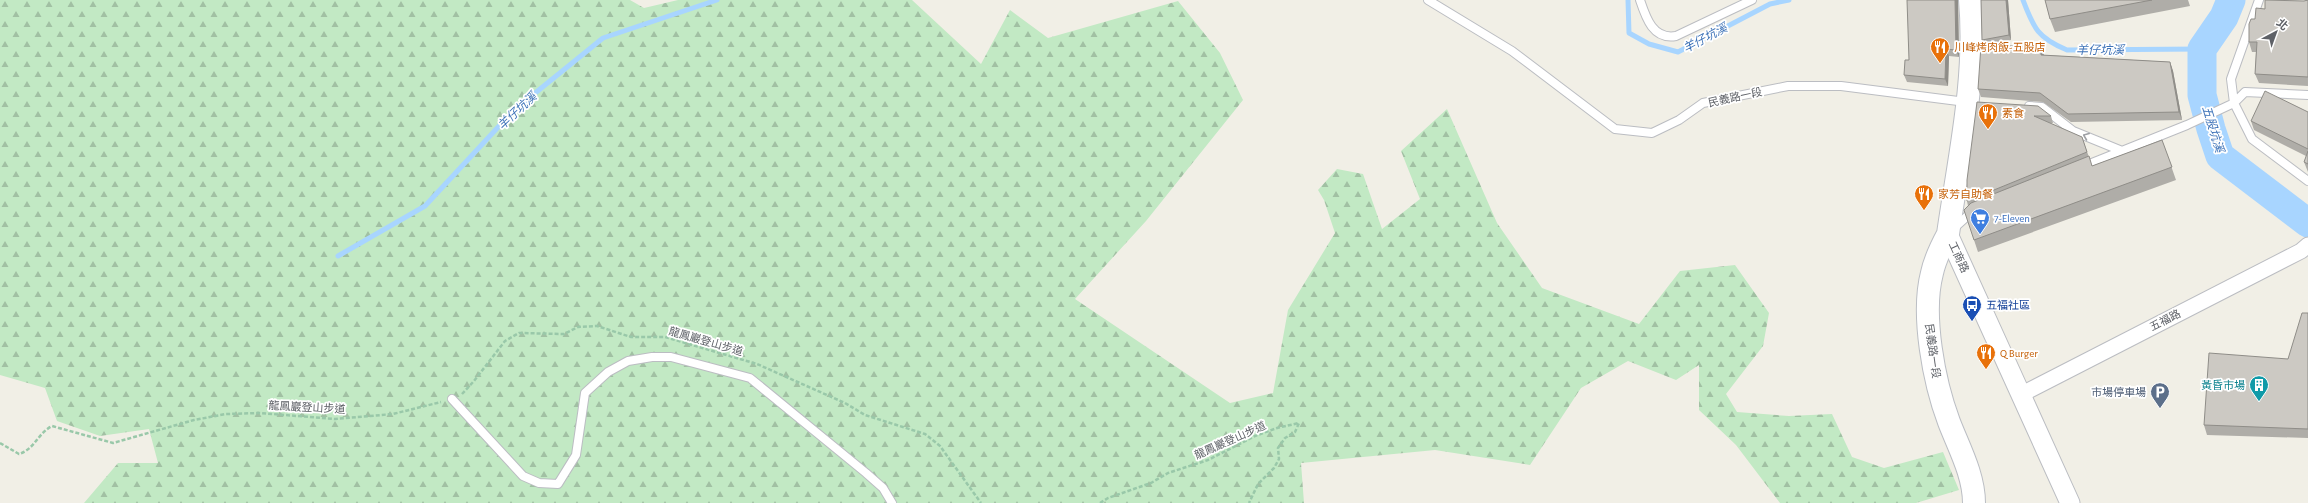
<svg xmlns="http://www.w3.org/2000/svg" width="2308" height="503" viewBox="0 0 2308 503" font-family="'Alegreya Sans','Noto Sans TC',sans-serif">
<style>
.forest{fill:url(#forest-firs)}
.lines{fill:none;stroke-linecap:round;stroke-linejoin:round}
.stream{stroke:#a8d5ff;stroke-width:5}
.river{stroke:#a8d5ff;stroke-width:29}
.service-casing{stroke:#bbbdc2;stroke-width:10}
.minor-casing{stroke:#bbbdc2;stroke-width:17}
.tertiary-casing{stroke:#bbbdc2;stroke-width:21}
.secondary-casing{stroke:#bbbec4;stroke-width:24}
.path{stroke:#99c8a9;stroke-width:2.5;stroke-dasharray:4 2;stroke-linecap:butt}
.service{stroke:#fff;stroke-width:8}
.minor{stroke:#fff;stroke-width:15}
.tertiary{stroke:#fff;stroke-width:19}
.secondary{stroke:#fff;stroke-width:22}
.wall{fill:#afada8}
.shaded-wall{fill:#8f8d88}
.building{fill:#ccc9c3;stroke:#8f8d88}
.oneway{stroke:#9ea0a4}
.labels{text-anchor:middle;stroke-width:3.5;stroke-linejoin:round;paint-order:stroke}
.food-label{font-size:11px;fill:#c56008;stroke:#fff;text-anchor:start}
.street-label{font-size:11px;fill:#5e6167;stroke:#fff}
.shop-label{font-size:11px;fill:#366cbe;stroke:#fff;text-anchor:start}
.transit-label{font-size:11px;fill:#164399;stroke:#fff;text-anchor:start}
.culture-label{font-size:11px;fill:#0d838f;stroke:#fff;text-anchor:end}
.service-label{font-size:11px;fill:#4e5e75;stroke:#fff;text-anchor:end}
.water-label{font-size:12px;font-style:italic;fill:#3e73b8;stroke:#fff}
</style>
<defs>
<pattern id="forest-firs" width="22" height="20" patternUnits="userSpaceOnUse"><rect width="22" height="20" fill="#c2e9c4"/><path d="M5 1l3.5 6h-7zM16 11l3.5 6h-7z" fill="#a1c0a3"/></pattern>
</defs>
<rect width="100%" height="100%" fill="#f1efe6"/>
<path class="forest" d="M0,0h630l14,8 34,-8h234l69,64 29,-54 38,28 130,-37 42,52 23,47 -97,121 -71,78 155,104 43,-10 15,-83 47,-77 -11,-33 -6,-10 19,-21 26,5 19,55 38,-30 -19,-48 46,-42 50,114 45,65 97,36 41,-53 55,-6 34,48 -6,33 -37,48 11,18 52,4 43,-2 20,43 32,11 59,-16 16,38 -43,13h-136l-44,-58 -37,-35v-45l-23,15 -48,-19 -47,27 -51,77 -95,-15 -134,13 3,40h-1220l34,-40h40l-9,-34 -49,7 -43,-15 -12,-33 -45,-13z"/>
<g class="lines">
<path class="stream" d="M1628,0l1,33 20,11 29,8 92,-48 19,-4
M2023,0c11,29 15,38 44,50l135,-1
M338,256l87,-50 88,-95 90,-73 114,-38"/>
<path class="river" d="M2231,0l-7,17 -22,32v46l9,34 9,27 88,67"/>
<g class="service-casing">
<path id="service" d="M1428,0l84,51 103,78 37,4 27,-13 24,-17 85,-17h53l125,16
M1640,0c6,18 13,40 36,36l76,-36
M2259,0l-28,79 3,24 18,36 56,42
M2029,106l13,1 31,24 49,20
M2082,167l105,-42 47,-22 11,-11 63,3
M1953,229l21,-19
M452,399l71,77 16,7 19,1 18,-29 9,-62 23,-21 20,-11 24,-4h19l79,21 116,95 17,15 9,15"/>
</g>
<g class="minor-casing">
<path id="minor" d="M2022,394l279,-143 7,-6"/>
</g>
<g class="tertiary-casing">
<path id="tertiary" d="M1948,234l122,269"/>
</g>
<g class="secondary-casing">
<path id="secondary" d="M1970,0c7,78 -11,157 -22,234 -7,13 -13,25 -16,39 -11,42 2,109 17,149 10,26 25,53 25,81"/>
</g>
<path class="path" d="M462,394l12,-13 31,-40 14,-8 45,1 14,-7 19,-1 34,11h34l92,27 88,39 20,12 60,19 15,12 41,57
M0,443l19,11c16,-5 18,-20 33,-28l61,17 81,-23 32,-6 34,-1 75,6 58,-5 48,-12
M1100,503l8,-5 43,-15 17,-10 40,-13 47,-24 22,-8 22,-5 -4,9 -10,6 -7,10 1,11 -5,9 -16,16 -9,19"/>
<use href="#service" class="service"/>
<use href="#minor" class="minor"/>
<use href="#tertiary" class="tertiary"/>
<use href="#secondary" class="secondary"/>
</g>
<path class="wall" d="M1981,0h27l3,40 -25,5 55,2 3,8 126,7 3,9 9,49 -111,2 -28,-20 -62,-5 -3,-8 6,-44 -2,-5z
M2045,0h143l2,6 -135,26 -5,-13z
M2308,0v86l-49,-3 -4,-9 1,-22h-4l-3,-10 6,-23 10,-10z
M1958,1l1,56 -10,-1 -1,30 -41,-4 -3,-7 5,-15z
M1977,102l74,14 2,7h-4l33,14 10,29 70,-26 14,40 -198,72 -4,-12 -6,-34 -1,-5z
M2308,112v60l-4,-10 2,-6 -52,-26 -3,-9z
M2308,313v125l-101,-3 -3,-10 84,-66z"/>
<path class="shaded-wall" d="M1955,0h3l1,57 -3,-7z
M2006,0h2l3,40 -2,-5z
M2041,47l3,9 -3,-1z
M1946,49l3,7 -1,30 -3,-7z
M2170,62l3,9 9,49 -3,-8z"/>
<path class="building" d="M1907,0h48l1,50 -10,-1 -1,30 -41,-4 1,-15h4z
M1981,0h25l3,35 -27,5z
M2045,0h107l-102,19z
M2265,0l39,1 4,-1v77l-53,-3 2,-32h-8v-18l2,-5h4l1,-11 9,1z
M1981,45l60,2v8l129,7 9,50 -111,2 -28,-21 -62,-4z
M2265,91l43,21v37l-57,-28z
M1977,102l61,4 13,10h-17l48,21 5,15 -120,49v-21z
M2162,140l10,27 -198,73 -10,-30 7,-7 118,-47 3,10z
M2308,151v13l-4,-2z
M2302,313h6v116l-104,-4 5,-72 79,6z"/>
<defs><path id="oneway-chevron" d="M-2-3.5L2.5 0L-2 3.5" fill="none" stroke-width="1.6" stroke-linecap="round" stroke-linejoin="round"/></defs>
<use class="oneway" href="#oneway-chevron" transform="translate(2086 136) rotate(-158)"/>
<defs>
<g id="restaurant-pin" transform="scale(1)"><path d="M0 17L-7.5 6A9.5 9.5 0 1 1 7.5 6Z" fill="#e8710a" stroke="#fff"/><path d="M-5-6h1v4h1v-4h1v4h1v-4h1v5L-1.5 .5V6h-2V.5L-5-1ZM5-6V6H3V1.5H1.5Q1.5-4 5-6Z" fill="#fff"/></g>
<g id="supermarket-pin" transform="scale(1)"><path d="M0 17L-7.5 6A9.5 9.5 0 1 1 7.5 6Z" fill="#3f7fe0" stroke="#fff"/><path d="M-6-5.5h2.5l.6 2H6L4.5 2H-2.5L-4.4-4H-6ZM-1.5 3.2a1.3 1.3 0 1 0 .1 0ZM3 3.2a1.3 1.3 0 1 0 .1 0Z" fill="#fff"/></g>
<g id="bus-pin" transform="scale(1)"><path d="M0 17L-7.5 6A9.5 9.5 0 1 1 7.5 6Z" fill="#1a4fb4" stroke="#fff"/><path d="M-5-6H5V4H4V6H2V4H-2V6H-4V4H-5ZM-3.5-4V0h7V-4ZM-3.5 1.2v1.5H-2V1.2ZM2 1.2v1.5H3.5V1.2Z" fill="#fff"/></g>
<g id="building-pin" transform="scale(1)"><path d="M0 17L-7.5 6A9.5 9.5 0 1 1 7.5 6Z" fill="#0f9aa8" stroke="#fff"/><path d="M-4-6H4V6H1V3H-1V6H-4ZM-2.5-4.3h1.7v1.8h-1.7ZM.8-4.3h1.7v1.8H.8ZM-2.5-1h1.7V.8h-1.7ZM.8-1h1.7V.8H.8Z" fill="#fff"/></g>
<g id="parking-pin" transform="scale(1)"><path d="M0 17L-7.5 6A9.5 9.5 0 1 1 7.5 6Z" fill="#5c6f8a" stroke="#fff"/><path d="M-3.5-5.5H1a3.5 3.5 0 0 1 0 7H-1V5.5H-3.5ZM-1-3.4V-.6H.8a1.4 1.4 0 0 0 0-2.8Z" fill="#fff"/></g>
</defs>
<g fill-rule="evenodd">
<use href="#restaurant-pin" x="1940" y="47"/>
<use href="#restaurant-pin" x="1988" y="113"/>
<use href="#restaurant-pin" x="1924" y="194"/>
<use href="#supermarket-pin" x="1980" y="218"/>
<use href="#bus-pin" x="1972" y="305"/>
<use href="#restaurant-pin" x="1986" y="353"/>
<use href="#building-pin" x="2259" y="385"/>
<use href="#parking-pin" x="2160" y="392"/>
</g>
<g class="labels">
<g class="food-label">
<text x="1954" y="51">川峰烤肉飯-五股店</text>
<text x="2002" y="117">素食</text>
<text x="1938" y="198">家芳自助餐</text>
<text x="2000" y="357">Q Burger</text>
</g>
<g class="street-label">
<text transform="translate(1735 97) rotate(-12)" y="4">民義路一段</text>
<text transform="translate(1959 257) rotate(65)" y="4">工商路</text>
<text transform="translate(2165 320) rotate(-27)" y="4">五福路</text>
<text transform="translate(706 341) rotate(16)" y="4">龍鳳巖登山步道</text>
<text transform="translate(1933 351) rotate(82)" y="4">民義路一段</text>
<text transform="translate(307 407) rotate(3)" y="4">龍鳳巖登山步道</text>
<text transform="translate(1230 440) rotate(-24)" y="4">龍鳳巖登山步道</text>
</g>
<g class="shop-label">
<text x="1994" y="222">7-Eleven</text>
</g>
<g class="transit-label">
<text x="1986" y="309">五福社區</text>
</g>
<g class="culture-label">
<text x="2245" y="389">黃昏市場</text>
</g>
<g class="service-label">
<text x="2146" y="396">市場停車場</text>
</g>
<g class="water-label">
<text transform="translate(1705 38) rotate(-28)" y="4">羊仔坑溪</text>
<text x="2100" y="54">羊仔坑溪</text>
<text transform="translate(517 111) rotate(-43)" y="4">羊仔坑溪</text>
<text transform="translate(2213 129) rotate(73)" y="4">五股坑溪</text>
</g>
</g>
<g transform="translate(2276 32) rotate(41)" stroke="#ffffff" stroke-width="3" paint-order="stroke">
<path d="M0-3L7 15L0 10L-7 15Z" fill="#5e6167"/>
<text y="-6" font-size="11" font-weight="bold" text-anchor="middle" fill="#5e6167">北</text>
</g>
</svg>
